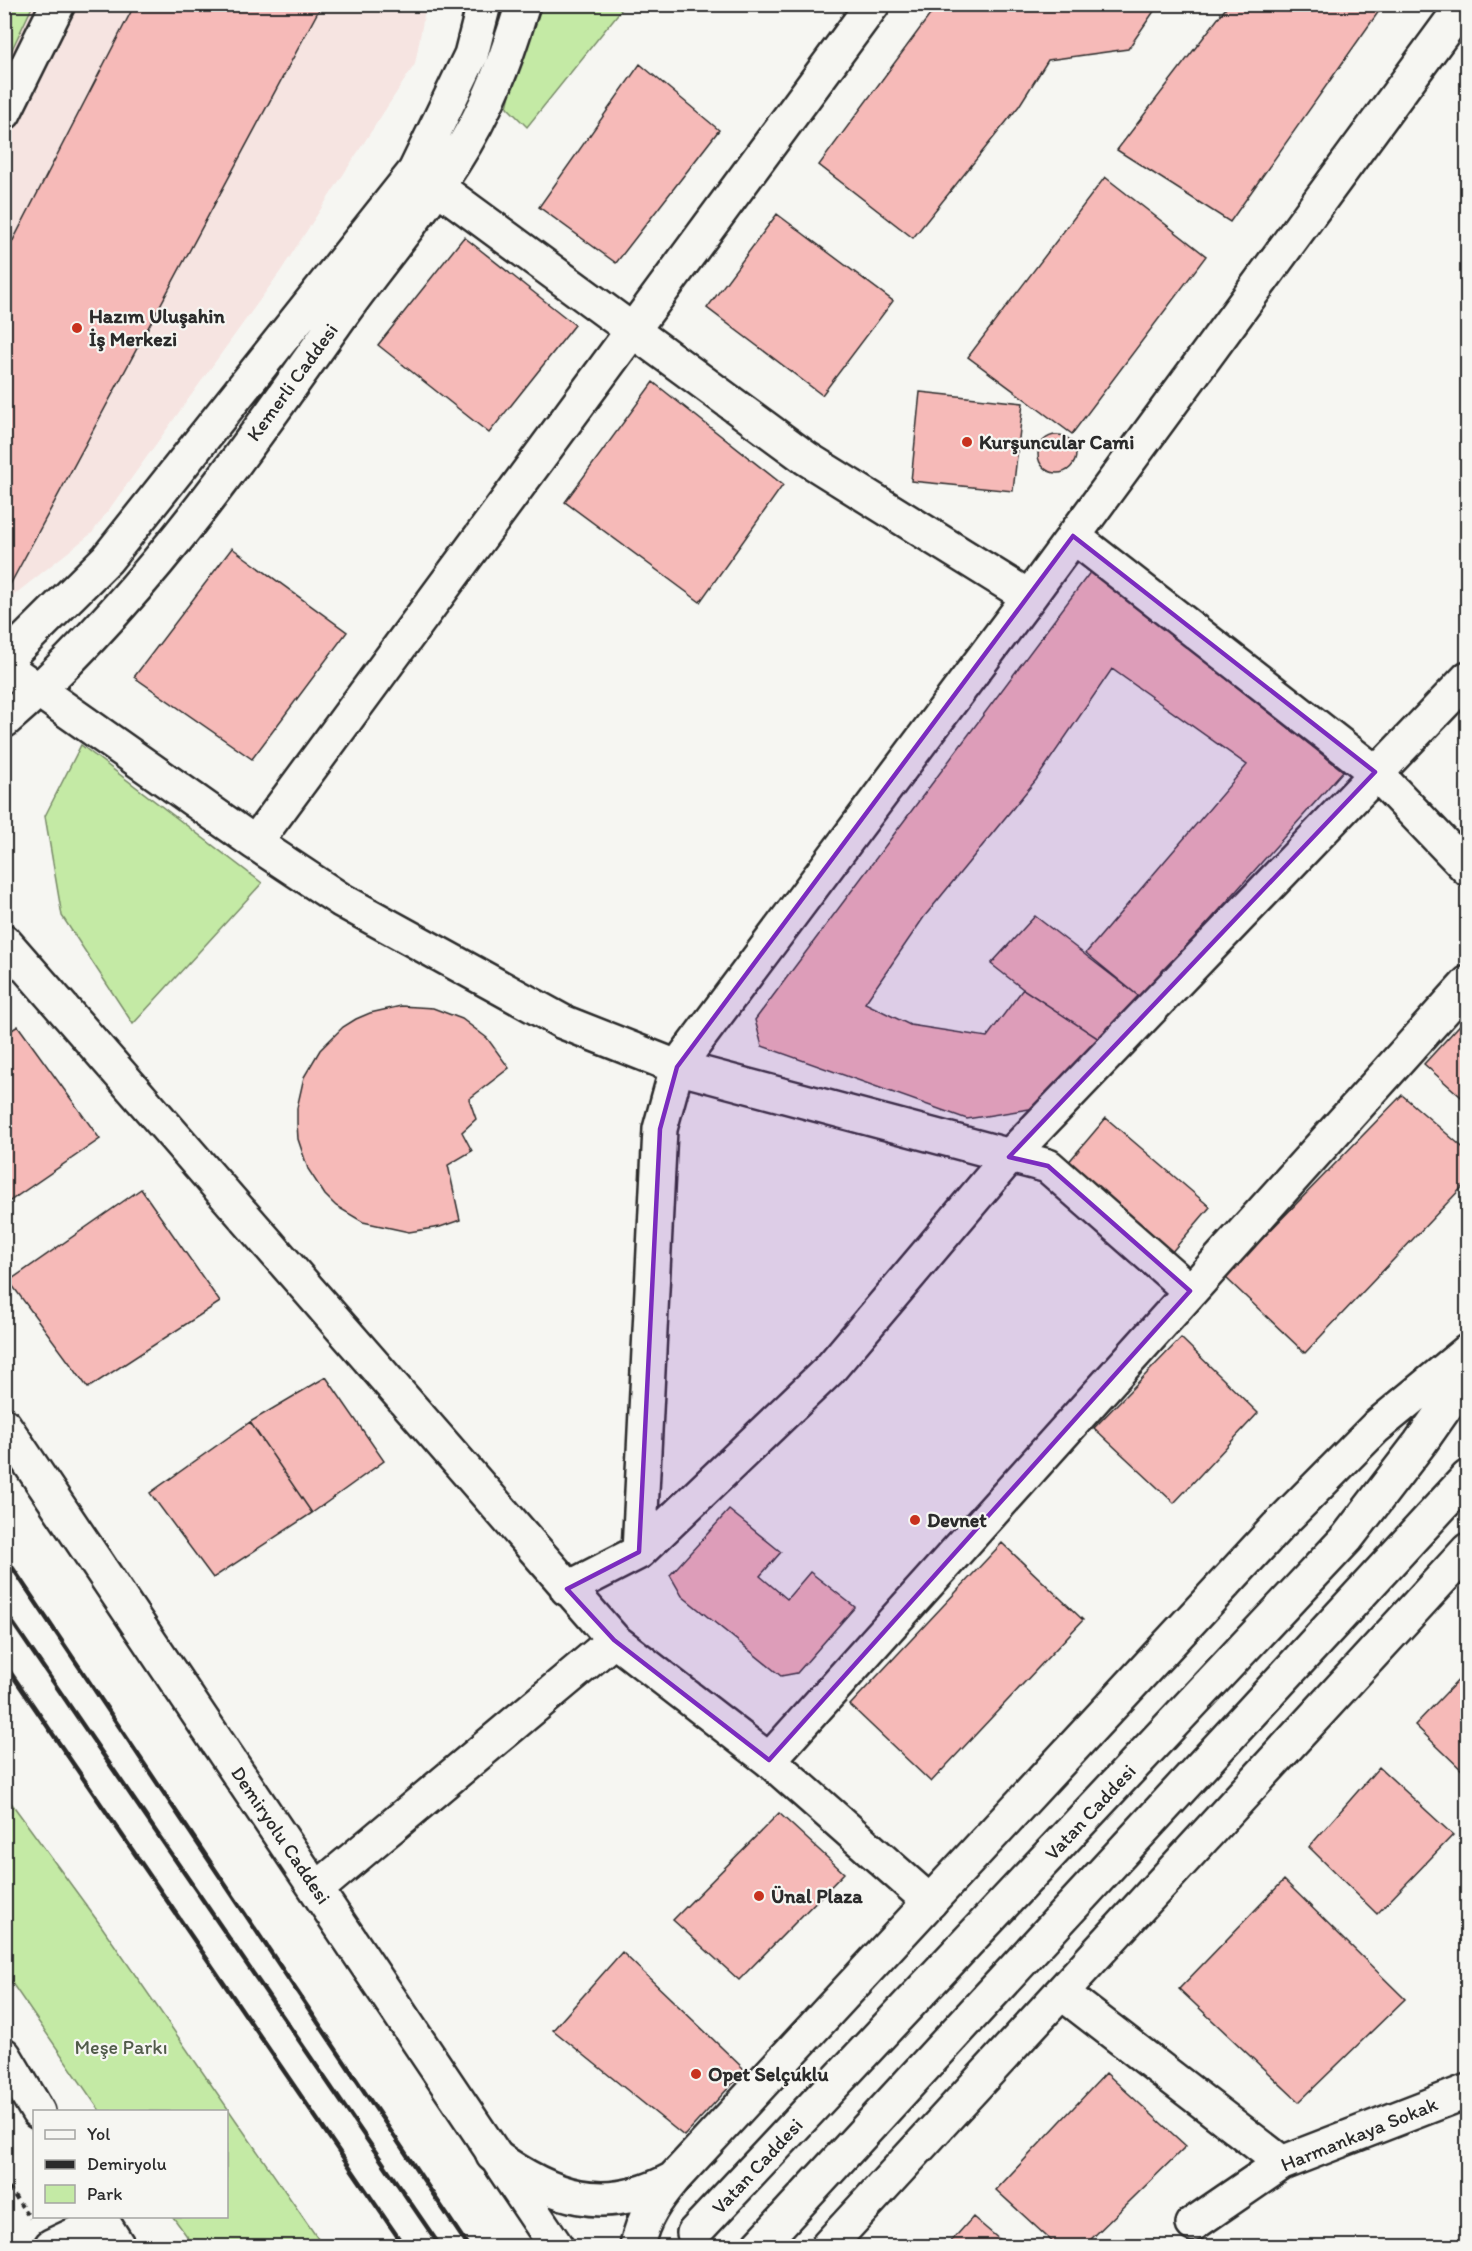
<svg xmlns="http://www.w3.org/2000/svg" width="1472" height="2251" viewBox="0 0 1472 2251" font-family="Itim,sans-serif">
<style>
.built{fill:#f6e4e1}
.green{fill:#c4eaa5;stroke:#788a68;stroke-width:1.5}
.building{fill:#f6bab8;stroke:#2b2b2b;stroke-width:1.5}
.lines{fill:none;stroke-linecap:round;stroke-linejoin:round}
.minor-casing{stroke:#2b2b2b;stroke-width:38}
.tertiary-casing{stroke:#2b2b2b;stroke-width:38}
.secondary-casing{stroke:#2b2b2b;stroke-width:38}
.primary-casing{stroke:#2b2b2b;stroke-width:38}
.path{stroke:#2b2b2b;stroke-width:4;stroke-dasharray:4.5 4.5;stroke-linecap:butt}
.minor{stroke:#f6f6f2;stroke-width:33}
.tertiary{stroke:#f6f6f2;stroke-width:33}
.secondary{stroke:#f6f6f2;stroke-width:33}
.primary{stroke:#f6f6f2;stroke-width:33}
.rail{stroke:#2b2b2b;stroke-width:4.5}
.marked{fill:#7b2cbf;fill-opacity:0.2;stroke:#7b2cbf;stroke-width:4.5;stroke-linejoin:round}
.poi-dot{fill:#c8321e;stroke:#f6f6f2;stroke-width:2}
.labels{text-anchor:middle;stroke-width:4.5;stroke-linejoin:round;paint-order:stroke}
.poi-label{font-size:20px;font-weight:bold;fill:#2b2b2b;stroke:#f6f6f2;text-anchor:start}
.street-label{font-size:20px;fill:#2b2b2b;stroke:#f6f6f2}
.park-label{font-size:20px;fill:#515b4a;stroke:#f6f6f2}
</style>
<rect width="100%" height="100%" fill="#f6f6f2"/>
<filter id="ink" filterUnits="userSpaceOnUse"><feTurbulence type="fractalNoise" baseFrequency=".0167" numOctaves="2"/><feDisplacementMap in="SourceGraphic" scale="12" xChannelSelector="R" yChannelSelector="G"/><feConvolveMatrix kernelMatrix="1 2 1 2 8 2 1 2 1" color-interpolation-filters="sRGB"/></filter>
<g filter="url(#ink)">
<path class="built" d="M5,5h421l-11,59 -135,208 -188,261 -87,69z"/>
<path class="green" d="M5,4l28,1 -28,59 -1,-59z
M531,5h94l-98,122 -20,-20z
M81,745l181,138 -129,141 -71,-108 -17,-100z
M4,1793l98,134 221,319h-129l-21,-29 53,-1v-104l-126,-1 -95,-138z"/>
<path class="building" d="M135,4h187l-318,592v-338z
M938,4h221l-31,45 -80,11 -29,46 -106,132 -94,-73z
M1229,4h155l-154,218 -113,-72z
M640,64l79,66 -103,133 -77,-56z
M1105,177l101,79 -134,178 -104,-77z
M777,214l116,87 -71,94 -115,-87z
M464,237l111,88 -86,108 -111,-88z
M653,382l130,103 -83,117 -135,-100z
M920,392l103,11 -10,88 -102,-10z
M1038 454a19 19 0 1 1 38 0a19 19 0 1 1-38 0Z
M232,548l115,84 -95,127 -118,-82z
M1091,571l252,200 -202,227 -55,-45 161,-188 -135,-96 -76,111 -112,137 -59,86 45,22 77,12 36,-48 79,52 -60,66 -75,12 -205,-73 -7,-26z
M1035,916l106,82 -39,43 -79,-52 -32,-25z
M401,1006l32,2 29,11 25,19 22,30 -40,31 7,20 -14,13 10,19 -24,14 12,55 -20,7 -31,5 -46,-10 -27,-16 -11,-11 -17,-26 -10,-30 -1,-16v-15l7,-31 16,-27 23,-23 13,-8 14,-6z
M1468,1016v87l-44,-39z
M18,1026l82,113 -96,66v-170z
M1402,1095l66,57v29l-163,172 -80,-76z
M1106,1118l104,89 -39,46 -104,-89z
M141,1189l79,113 -132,86 -79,-107z
M1181,1338l77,75 -84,90 -80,-75z
M326,1377l58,84 -72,52 -62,-91z
M250,1422l62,91 -99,65 -63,-85z
M729,1510l52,42 -21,24 27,23 23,-27 45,35 -58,66 -16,3 -99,-80 -12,-21z
M1002,1543l81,77 -152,162 -81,-77z
M1468,1670v106l-53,-51z
M1379,1767l74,68 -76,79 -68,-67z
M779,1813l65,60 -105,107 -66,-60z
M1284,1880l121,119 -106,103 -120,-113z
M622,1952l123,118 -61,66 -131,-106z
M1106,2073l80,73 -102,100h-27l-61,-56z
M973,2217l34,29h-60z"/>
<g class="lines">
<g class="minor-casing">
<path id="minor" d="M4,113l54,-109
M436,186l370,272 223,139
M1073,536l302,236 93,97
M4,666l251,177 86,57 222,122 114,45 371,99 142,125
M255,843l618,-839
M4,941l610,699 155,120 161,142
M639,1552l21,-423 17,-62 352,-470 435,-593
M567,1589l72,-37 190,-182 180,-213 459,-479
M769,1760l699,-777
M317,1889l297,-249
M1062,1993l220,170
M1193,2224l89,-61 186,-72
M51,2246l51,-24"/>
</g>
<g class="tertiary-casing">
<path id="tertiary" d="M4,661l103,-102 308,-388 56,-116 13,-51
M4,721c133,-115 234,-260 335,-403 49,-69 110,-135 146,-212 16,-33 27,-67 38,-102"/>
</g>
<g class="secondary-casing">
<path id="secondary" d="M4,1425l552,821
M4,2055l34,57
M99,2216l19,30"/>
</g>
<g class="primary-casing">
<path id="primary" d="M493,2155c58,42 111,61 178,25
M694,2233l653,-695 73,-95 48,-68
M637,2246c6,-29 19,-46 38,-69l603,-651 98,-99 92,-76
M759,2246l709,-769
M828,2246l640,-696"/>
</g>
<path class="path" d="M4,2181l26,37"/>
<use href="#minor" class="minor"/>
<use href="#tertiary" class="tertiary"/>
<use href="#secondary" class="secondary"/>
<use href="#primary" class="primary"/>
<path class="rail" d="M4,1555l464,691
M4,1610l436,636
M4,1663l400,583"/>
</g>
</g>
<path class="marked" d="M1073,536l302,236 -366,385 39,9 142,125 -421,469 -155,-120 -47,-51 72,-37 21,-423 17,-62z"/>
<g class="poi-dot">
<circle cx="77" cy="328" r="6"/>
<circle cx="967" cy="442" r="6"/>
<circle cx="915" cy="1520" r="6"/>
<circle cx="759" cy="1896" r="6"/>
<circle cx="696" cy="2074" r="6"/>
</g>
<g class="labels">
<g class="poi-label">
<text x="89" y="323">Hazım Uluşahin<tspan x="89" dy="23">İş Merkezi</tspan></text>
<text x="979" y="449">Kurşuncular Cami</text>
<text x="927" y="1527">Devnet</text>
<text x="771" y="1903">Ünal Plaza</text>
<text x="708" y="2081">Opet Selçuklu</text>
</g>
<g class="street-label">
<text transform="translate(292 382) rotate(-54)" y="7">Kemerli Caddesi</text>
<text transform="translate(1090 1812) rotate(-47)" y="7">Vatan Caddesi</text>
<text transform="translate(281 1835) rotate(56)" y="7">Demiryolu Caddesi</text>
<text transform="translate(1359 2134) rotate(-22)" y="7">Harmankaya Sokak</text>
<text transform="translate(757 2166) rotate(-47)" y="7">Vatan Caddesi</text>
</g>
<g class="park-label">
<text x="121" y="2054">Meşe Parkı</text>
</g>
</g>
<rect width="1472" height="2251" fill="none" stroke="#f6f6f2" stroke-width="24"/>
<rect x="12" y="12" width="1448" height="2227" fill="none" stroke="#2b2b2b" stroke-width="2" filter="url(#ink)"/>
<rect x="33" y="2110" width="195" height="108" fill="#f6f6f2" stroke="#a5a5a2" stroke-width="1.5"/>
<rect x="45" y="2130" width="30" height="9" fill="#f6f6f2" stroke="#a5a5a2" stroke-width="1.5"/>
<text x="87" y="2140" font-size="18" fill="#2b2b2b">Yol</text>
<rect x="45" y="2160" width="30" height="9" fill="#2b2b2b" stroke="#a5a5a2" stroke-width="1.5"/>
<text x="87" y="2170" font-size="18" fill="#2b2b2b">Demiryolu</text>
<rect x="45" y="2185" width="30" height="18" fill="#c4eaa5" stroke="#a5a5a2" stroke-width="1.5"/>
<text x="87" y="2200" font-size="18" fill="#2b2b2b">Park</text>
</svg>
